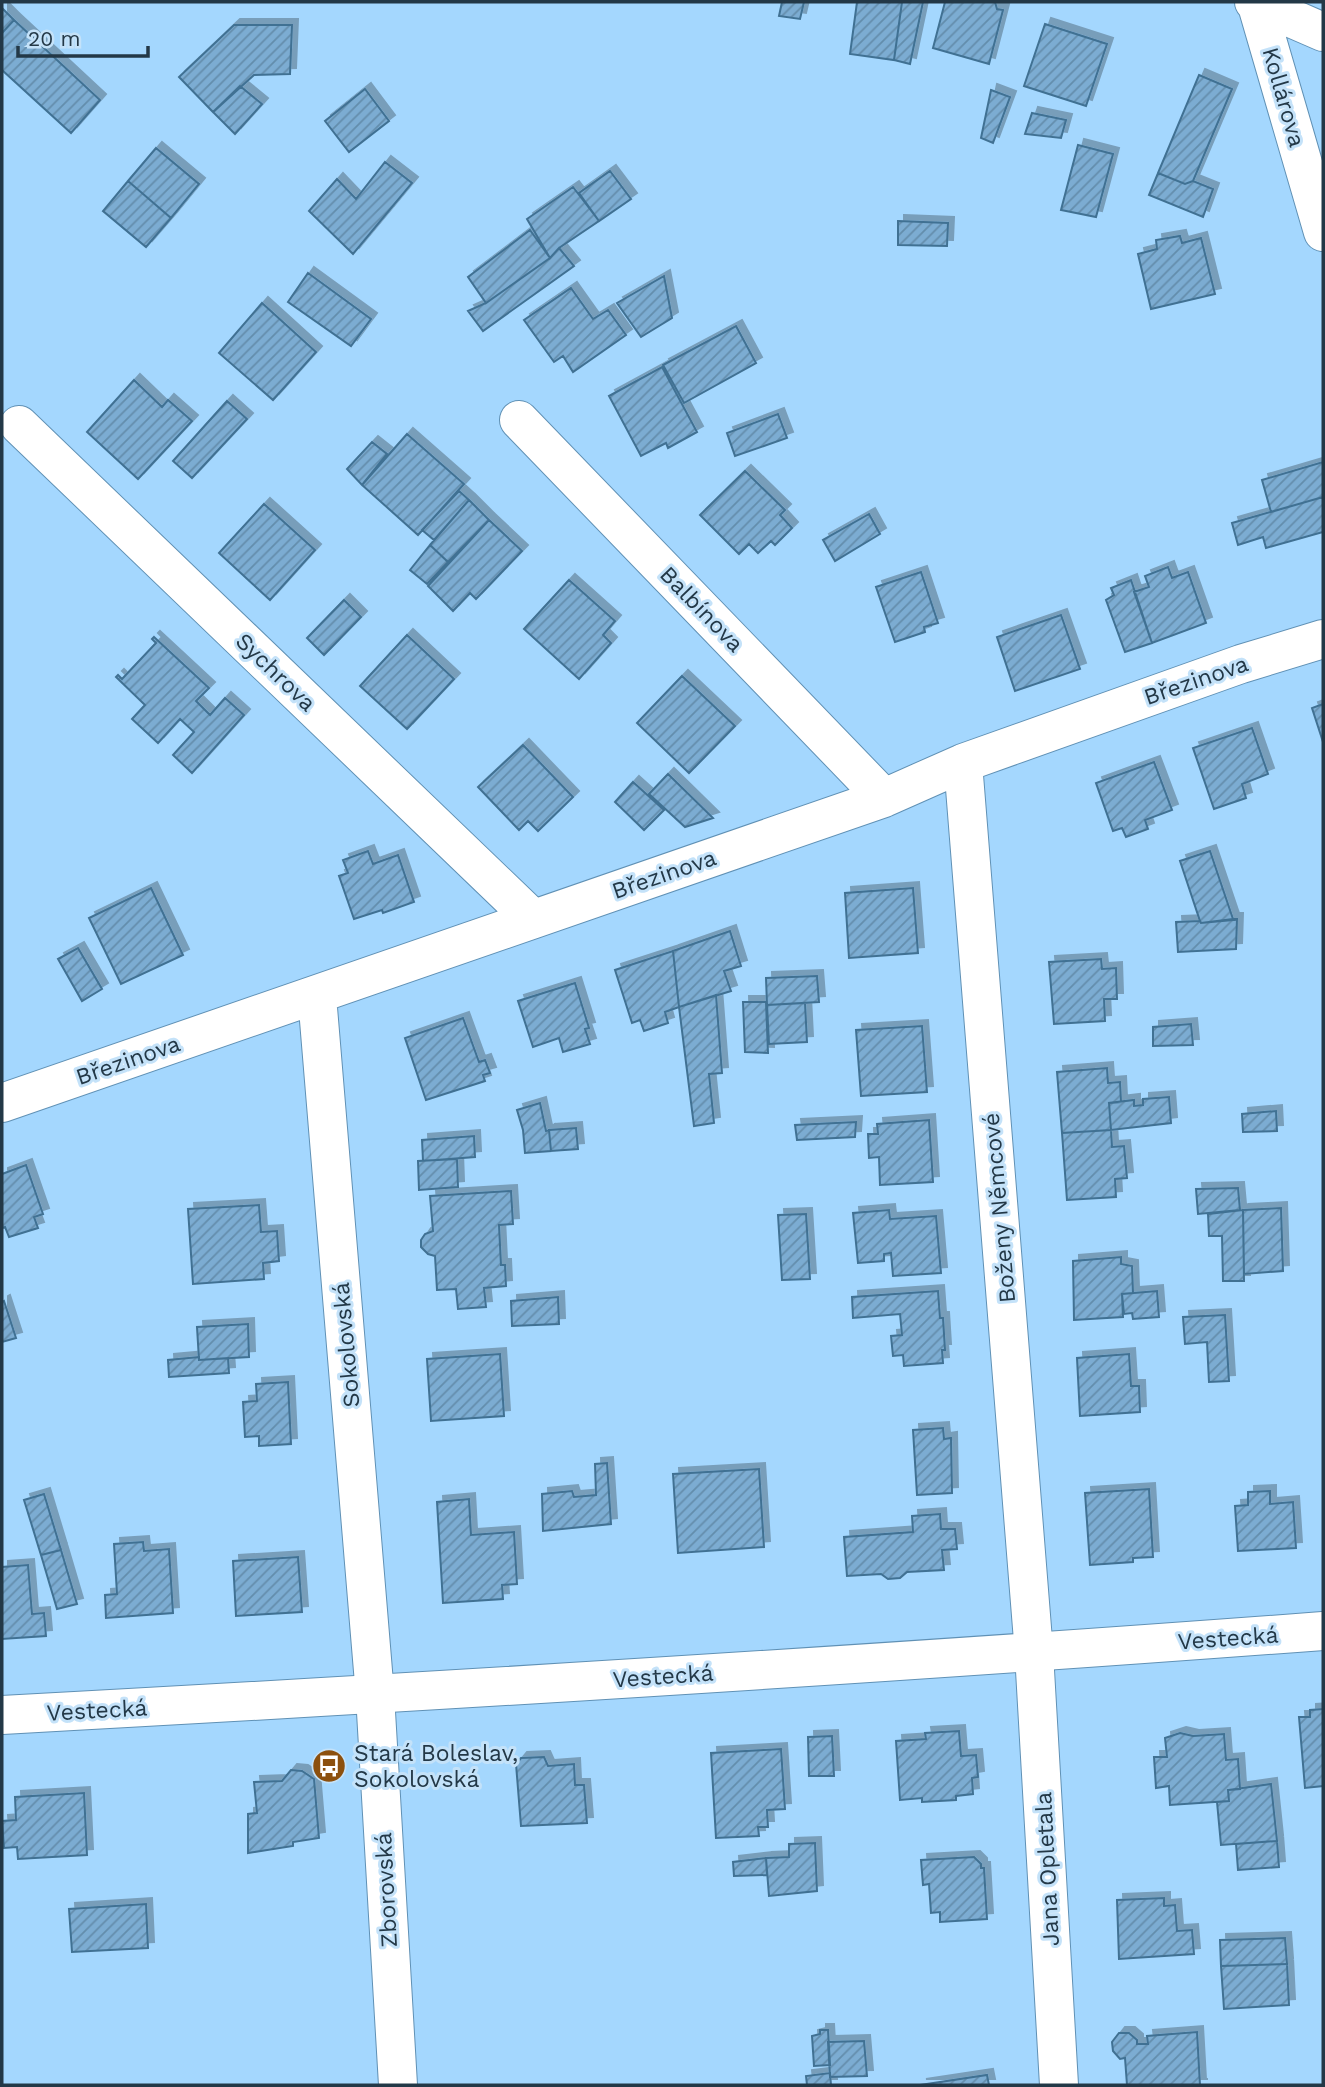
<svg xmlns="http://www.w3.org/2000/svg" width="1325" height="2087" viewBox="0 0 1325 2087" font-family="'Work Sans',sans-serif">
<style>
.building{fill:url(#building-hatch);stroke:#417193;stroke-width:2;filter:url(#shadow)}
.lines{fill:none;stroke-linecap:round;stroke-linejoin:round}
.minor-casing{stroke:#6091b5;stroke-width:40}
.tertiary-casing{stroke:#6091b5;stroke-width:40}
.minor{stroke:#fff;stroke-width:38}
.tertiary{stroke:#fff;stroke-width:38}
.labels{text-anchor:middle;stroke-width:6;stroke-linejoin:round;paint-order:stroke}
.street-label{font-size:23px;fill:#233847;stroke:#c4e2f9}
.poi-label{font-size:23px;fill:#233847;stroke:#c4e2f9;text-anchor:start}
</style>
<defs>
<pattern id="building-hatch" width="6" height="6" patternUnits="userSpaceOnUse" patternTransform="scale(1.75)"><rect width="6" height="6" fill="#7bacd2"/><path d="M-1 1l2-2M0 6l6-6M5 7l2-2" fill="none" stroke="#648dac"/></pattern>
<filter id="shadow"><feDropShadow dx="6" dy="-6" stdDeviation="0" flood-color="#0004"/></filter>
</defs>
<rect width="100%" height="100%" fill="#a4d7fe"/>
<path class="building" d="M782,2h22l-4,17 -21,-3z
M857,2h45l-8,58 -44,-6z
M902,2h21l-13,62 -16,-4z
M945,2h50l2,7 6,1 -14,54 -56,-16z
M2,8l12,12 -12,13z
M14,20l86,80 -29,33 -69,-63v-37z
M1045,24l62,20 -21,62 -62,-20z
M234,25h58l-2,49 -36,1 -41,37 -34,-35z
M1199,75l33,14 -39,92 -8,3 -27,-11z
M240,86l22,18 -27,30 -22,-22z
M365,89l24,32 -40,31 -24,-31z
M991,90l19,7 -17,46 -12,-5z
M1032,113l34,7 -5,18 -36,-4z
M1078,145l35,9 -17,63 -35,-7z
M156,148l43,36 -28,34 -43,-37z
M385,162l27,21 -59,71 -44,-43 28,-32 19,20z
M610,171l21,28 -32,22 -20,-28z
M1158,173l27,11 8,-3 20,8 -10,28 -54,-22z
M128,181l43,37 -25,29 -43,-36z
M573,187l26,34 -40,27 -9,10 -23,-39z
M898,221l50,2 -1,23 -49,-1z
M530,230l20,28 -64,45 -18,-26z
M1180,236l2,7 19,-5 14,56 -64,15 -13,-55 19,-5 -1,-9z
M559,248l15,18 -91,65 -15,-20 18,-8 64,-45z
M308,273l63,46 -20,27 -63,-44z
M664,276l8,42 -31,19 -24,-34z
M571,288l22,31 15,-9 18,25 -53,37 -10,-16 -9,6 -30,-42z
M262,303l54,49 -43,48 -54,-47z
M736,326l20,37 -72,40 -21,-38z
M662,367l35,65 -29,16 -2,-5 -25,13 -32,-60z
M134,380l28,27 6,-7 24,21 -54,58 -51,-47z
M227,401l20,18 -55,59 -19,-17z
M778,414l9,24 -52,18 -8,-23z
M407,434l57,50 -46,51 -56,-50z
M372,442l15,12 -25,31 -15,-16z
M1323,462v35l-52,15 -9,-32z
M745,471l40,39 -5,5 12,13 -17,17 -4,-4 -13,12 -9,-9 -10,10 -39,-39z
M459,491l10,9 -35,40 -12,-10z
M1323,497v35l-57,16 -3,-11 -25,8 -6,-22z
M469,500l20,20 -41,42 -18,-17z
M264,504l51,46 -45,50 -51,-47z
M869,514l11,20 -45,27 -12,-21z
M489,520l33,31 -46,48 -6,-6 -17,18 -25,-25z
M430,545l18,17 -21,22 -17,-14z
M1168,567l4,11 16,-6 18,51 -54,20 -18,-51 15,-5 -4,-11z
M921,572l17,51 -14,4 1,5 -30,10 -19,-55z
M569,580l46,41 -12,14 8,8 -32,36 -55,-50z
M1131,580l21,63 -27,9 -19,-52 8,-5 -3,-7z
M344,600l17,17 -37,38 -17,-17z
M1061,615l19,54 -65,22 -18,-54z
M407,635l47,44 -47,50 -47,-43z
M154,637l55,51 -13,13 14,14 15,-17 19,17 -52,58 -19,-18 21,-23 -14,-13 -22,24 -26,-24 13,-14 -29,-28 2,-2 4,4 34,-36 -4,-4z
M682,676l53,50 -46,47 -52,-50z
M1323,704v38l-11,-34z
M1252,728l16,46 -26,10 4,14 -32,11 -21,-61z
M523,745l50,52 -35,34 -10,-10 -9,9 -41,-43z
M1154,762l18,48 -27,10 3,9 -22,8 -4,-9 -9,3 -17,-48z
M668,774l45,44 -28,9 -36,-33z
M633,782l31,28 -20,20 -29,-28z
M368,851l5,13 25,-9 16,47 -31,11 -1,-3 -28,9 -15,-43 9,-3 -5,-13z
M1210,851l23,68 1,1 -33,3 -1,-2 -20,-60z
M151,888l32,67 -62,29 -32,-66z
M913,888l5,65 -69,5 -4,-65z
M1233,919h4l-1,30 -58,3 -2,-30 24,-1 1,2z
M730,931l11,35 -17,5 7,20 -52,16 -6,-56z
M78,948l24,41 -20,12 -24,-42z
M673,951l6,56 -14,5 3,11 -24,8 -4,-11 -8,3 -17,-53z
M1101,959l1,10 14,-1 1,31h-13l1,22 -51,3 -5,-62z
M817,976l2,26 -52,3 -1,-27z
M575,983l14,45 -4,1 5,15 -27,8 -4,-14 -26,9 -15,-46z
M716,995l6,78 -13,1 5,49 -20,3 -15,-119z
M743,1002h23l2,51 -23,-1z
M805,1003l2,39 -38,2 -2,-39z
M463,1018l16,44 6,-2 5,13 -7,2 2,6 -59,19 -21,-62z
M1191,1024l2,21 -40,1v-19z
M922,1026l5,66 -66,4 -5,-66z
M1107,1068l1,15 12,-1 1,20 -12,1 2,27 -49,3 -5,-61z
M1169,1097l2,26 -60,7 -2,-27 25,-3v6l9,-1v-6z
M540,1103l6,28 3,-1 2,21 -26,2 -2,-23 -6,-20z
M1276,1111l1,20 -34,1 -1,-18z
M929,1120l4,62 -53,3 -1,-28 -10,1 -1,-24h10l-1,-10z
M856,1122l-1,15 -58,3 -2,-15z
M576,1128l2,21 -27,2 -2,-21z
M1111,1130l1,17 12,-1 3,32 -12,1 1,18 -49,3 -5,-67z
M474,1136l1,21 -52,4 -1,-21z
M457,1159l1,28 -39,3 -1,-29z
M26,1165l17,49 -9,3 4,11 -29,9 -4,-10 -3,1v-54z
M1238,1188l2,22 -42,4 -2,-25z
M511,1191l2,33 -14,1 2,40h4l1,21 -22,2 2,19 -28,2 -2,-20 -19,1 -2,-34 -7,-2 -7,-7v-7l4,-6 8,-3 -3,-35z
M259,1205l2,27 16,-1 2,30 -16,2 1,16 -71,5 -5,-75z
M1281,1208l2,63 -39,3 -1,-64z
M889,1210l1,9 46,-3 5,57 -48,3 -2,-23 -7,1v7l-26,2 -5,-50z
M1243,1210l1,71h-21l-1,-45h-13l-1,-22z
M806,1214l4,65 -28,1 -4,-65z
M1121,1257v7l11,2 1,27 -11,1 1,23 -49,3 -1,-59z
M938,1291l2,27h3l2,32h-3l1,13 -39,3 -1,-11 -10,1 -2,-20 11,-1 -2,-21 -47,4 -1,-21z
M1157,1291l2,26 -26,2 -1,-6 -8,1 -2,-20z
M558,1297l1,27 -47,2 -1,-25z
M4,1301l12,37 -14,4v-40z
M1225,1315l4,66 -20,1 -2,-40 -22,2 -2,-27z
M248,1324l1,33 -50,3 -2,-33z
M500,1354l4,62 -73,5 -4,-62z
M1129,1354l2,32h8l1,26 -60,4 -3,-58z
M199,1357v3l29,-2 1,15 -60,4 -1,-17z
M288,1382l3,62 -32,2v-10l-14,1 -2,-35 14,-1 -1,-17z
M943,1428l1,11 7,-1 1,55 -35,2 -4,-65z
M607,1463l4,61 -68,7 -1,-37 30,-3 2,6 22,-2 -1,-31z
M759,1469l5,78 -86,6 -5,-79z
M1149,1489l4,68 -20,1v4l-43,3 -5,-72z
M1270,1491v13l23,-2 3,46 -58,3 -3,-45 13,-1v-13z
M44,1494l17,56 -20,5 -17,-55z
M469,1499l2,36 43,-3 3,52 -15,1 1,14 -60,4 -6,-101z
M940,1514l1,15h14l2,20 -15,1 2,20 -37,2 -7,6 -12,1 -7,-5 -34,2 -3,-39 69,-5 -1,-16z
M143,1542l1,9 25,-2 4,64 -67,5 -1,-23 12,-1 -3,-50z
M61,1550l16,54 -20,5 -16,-54z
M298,1557l4,55 -66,4 -3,-55z
M28,1565l4,49 12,-1 2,23 -44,3v-72z
M1323,1709v77l-18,2 -6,-71h11v-7z
M959,1731l2,25 15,-1 2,22 -6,1 1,16 -17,2v4l-34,2v-4l-22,2 -4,-59 30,-2 -1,-6z
M1180,1733l13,3 31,-2 2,26 12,-1 2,30 -12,1 1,11 -59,4 -1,-19 -13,2 -2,-31h13l-2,-19z
M832,1736l2,40h-25l-1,-39z
M781,1749l4,60 -18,1 1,17h-10l1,9 -43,2 -5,-85z
M544,1757l4,9 26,-2 1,21h9l3,38 -66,3 -5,-62 5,-6z
M291,1770l11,1 12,8 5,59 -26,4v4l-45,7v-39l9,-1 -3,-31 28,-1z
M1271,1784l6,57 -56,4 -4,-43 12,-1 -1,-11z
M84,1793l3,62 -69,4 -1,-12 -13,1 -2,-27 14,-1 -1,-23z
M1277,1841l2,26 -41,3 -2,-26z
M815,1843l2,48 -48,5 -3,-38 23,-1v-13z
M974,1857l7,7v4h3l3,51 -47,3v-10l-9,1 -2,-29 -6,1 -2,-25z
M766,1858l1,17 -33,1 -1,-14z
M1164,1898v8l11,-1 2,26 15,-1 2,24 -75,5 -2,-59z
M146,1904l2,44 -76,4 -3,-43z
M1285,1938l2,26 -66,2 -1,-26z
M1287,1964l2,41 -65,4 -3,-43z
M820,2030h8l2,35 -16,1 -2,-30 8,-2z
M1197,2032l3,53h2h-75l-2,-27 -5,1 -7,-8 -1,-9 7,-9h10l8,7v4h11l-1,-8z
M864,2041l3,35 -37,1 -2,-35z
M830,2073l1,12h-24l-1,-9z
M987,2075l2,10h-69z"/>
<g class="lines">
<g class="minor-casing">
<path id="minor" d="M1254,2l69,30
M1256,2l67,230
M519,420l365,378
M19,425l514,494
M963,763l71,890 25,432
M317,996l58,699 23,390
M2,1103l882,-305 79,-35 278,-99 82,-25"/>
</g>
<g class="tertiary-casing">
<path id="tertiary" d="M2,1715c441,-24 881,-51 1321,-84"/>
</g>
<use href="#minor" class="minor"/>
<use href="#tertiary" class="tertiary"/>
</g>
<defs>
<g id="bus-disc" transform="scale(1.75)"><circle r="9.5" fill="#8c500e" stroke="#c4e2f9"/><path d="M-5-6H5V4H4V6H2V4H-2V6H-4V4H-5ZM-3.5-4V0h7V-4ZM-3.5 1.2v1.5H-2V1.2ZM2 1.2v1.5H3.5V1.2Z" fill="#fff"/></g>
</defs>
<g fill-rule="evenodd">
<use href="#bus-disc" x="329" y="1766"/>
</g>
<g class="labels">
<g class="street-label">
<text transform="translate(1284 97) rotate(74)" y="8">Kollárova</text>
<text transform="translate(702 609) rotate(46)" y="8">Balbínova</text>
<text transform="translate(276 672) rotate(44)" y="8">Sychrova</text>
<text transform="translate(1196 680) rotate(-19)" y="8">Březinova</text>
<text transform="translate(664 874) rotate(-19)" y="8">Březinova</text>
<text transform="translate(128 1060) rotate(-19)" y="8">Březinova</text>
<text transform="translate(999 1208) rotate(-95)" y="8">Boženy Němcové</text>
<text transform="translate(346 1345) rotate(-95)" y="8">Sokolovská</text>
<text transform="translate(1228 1638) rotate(-4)" y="8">Vestecká</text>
<text transform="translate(663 1676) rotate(-4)" y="8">Vestecká</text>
<text transform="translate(97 1710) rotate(-3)" y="8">Vestecká</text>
<text transform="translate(1047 1869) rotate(-93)" y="8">Jana Opletala</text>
<text transform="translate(386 1890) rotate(-93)" y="8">Zborovská</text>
</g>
<g class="poi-label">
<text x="354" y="1761">Stará Boleslav,<tspan x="354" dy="26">Sokolovská</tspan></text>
</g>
</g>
<rect width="1325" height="2087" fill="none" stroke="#233847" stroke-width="7"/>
<path d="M18 46v10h130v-10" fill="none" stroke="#233847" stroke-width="3.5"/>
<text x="28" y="46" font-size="21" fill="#233847" stroke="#c4e2f9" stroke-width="5" paint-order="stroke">20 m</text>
</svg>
